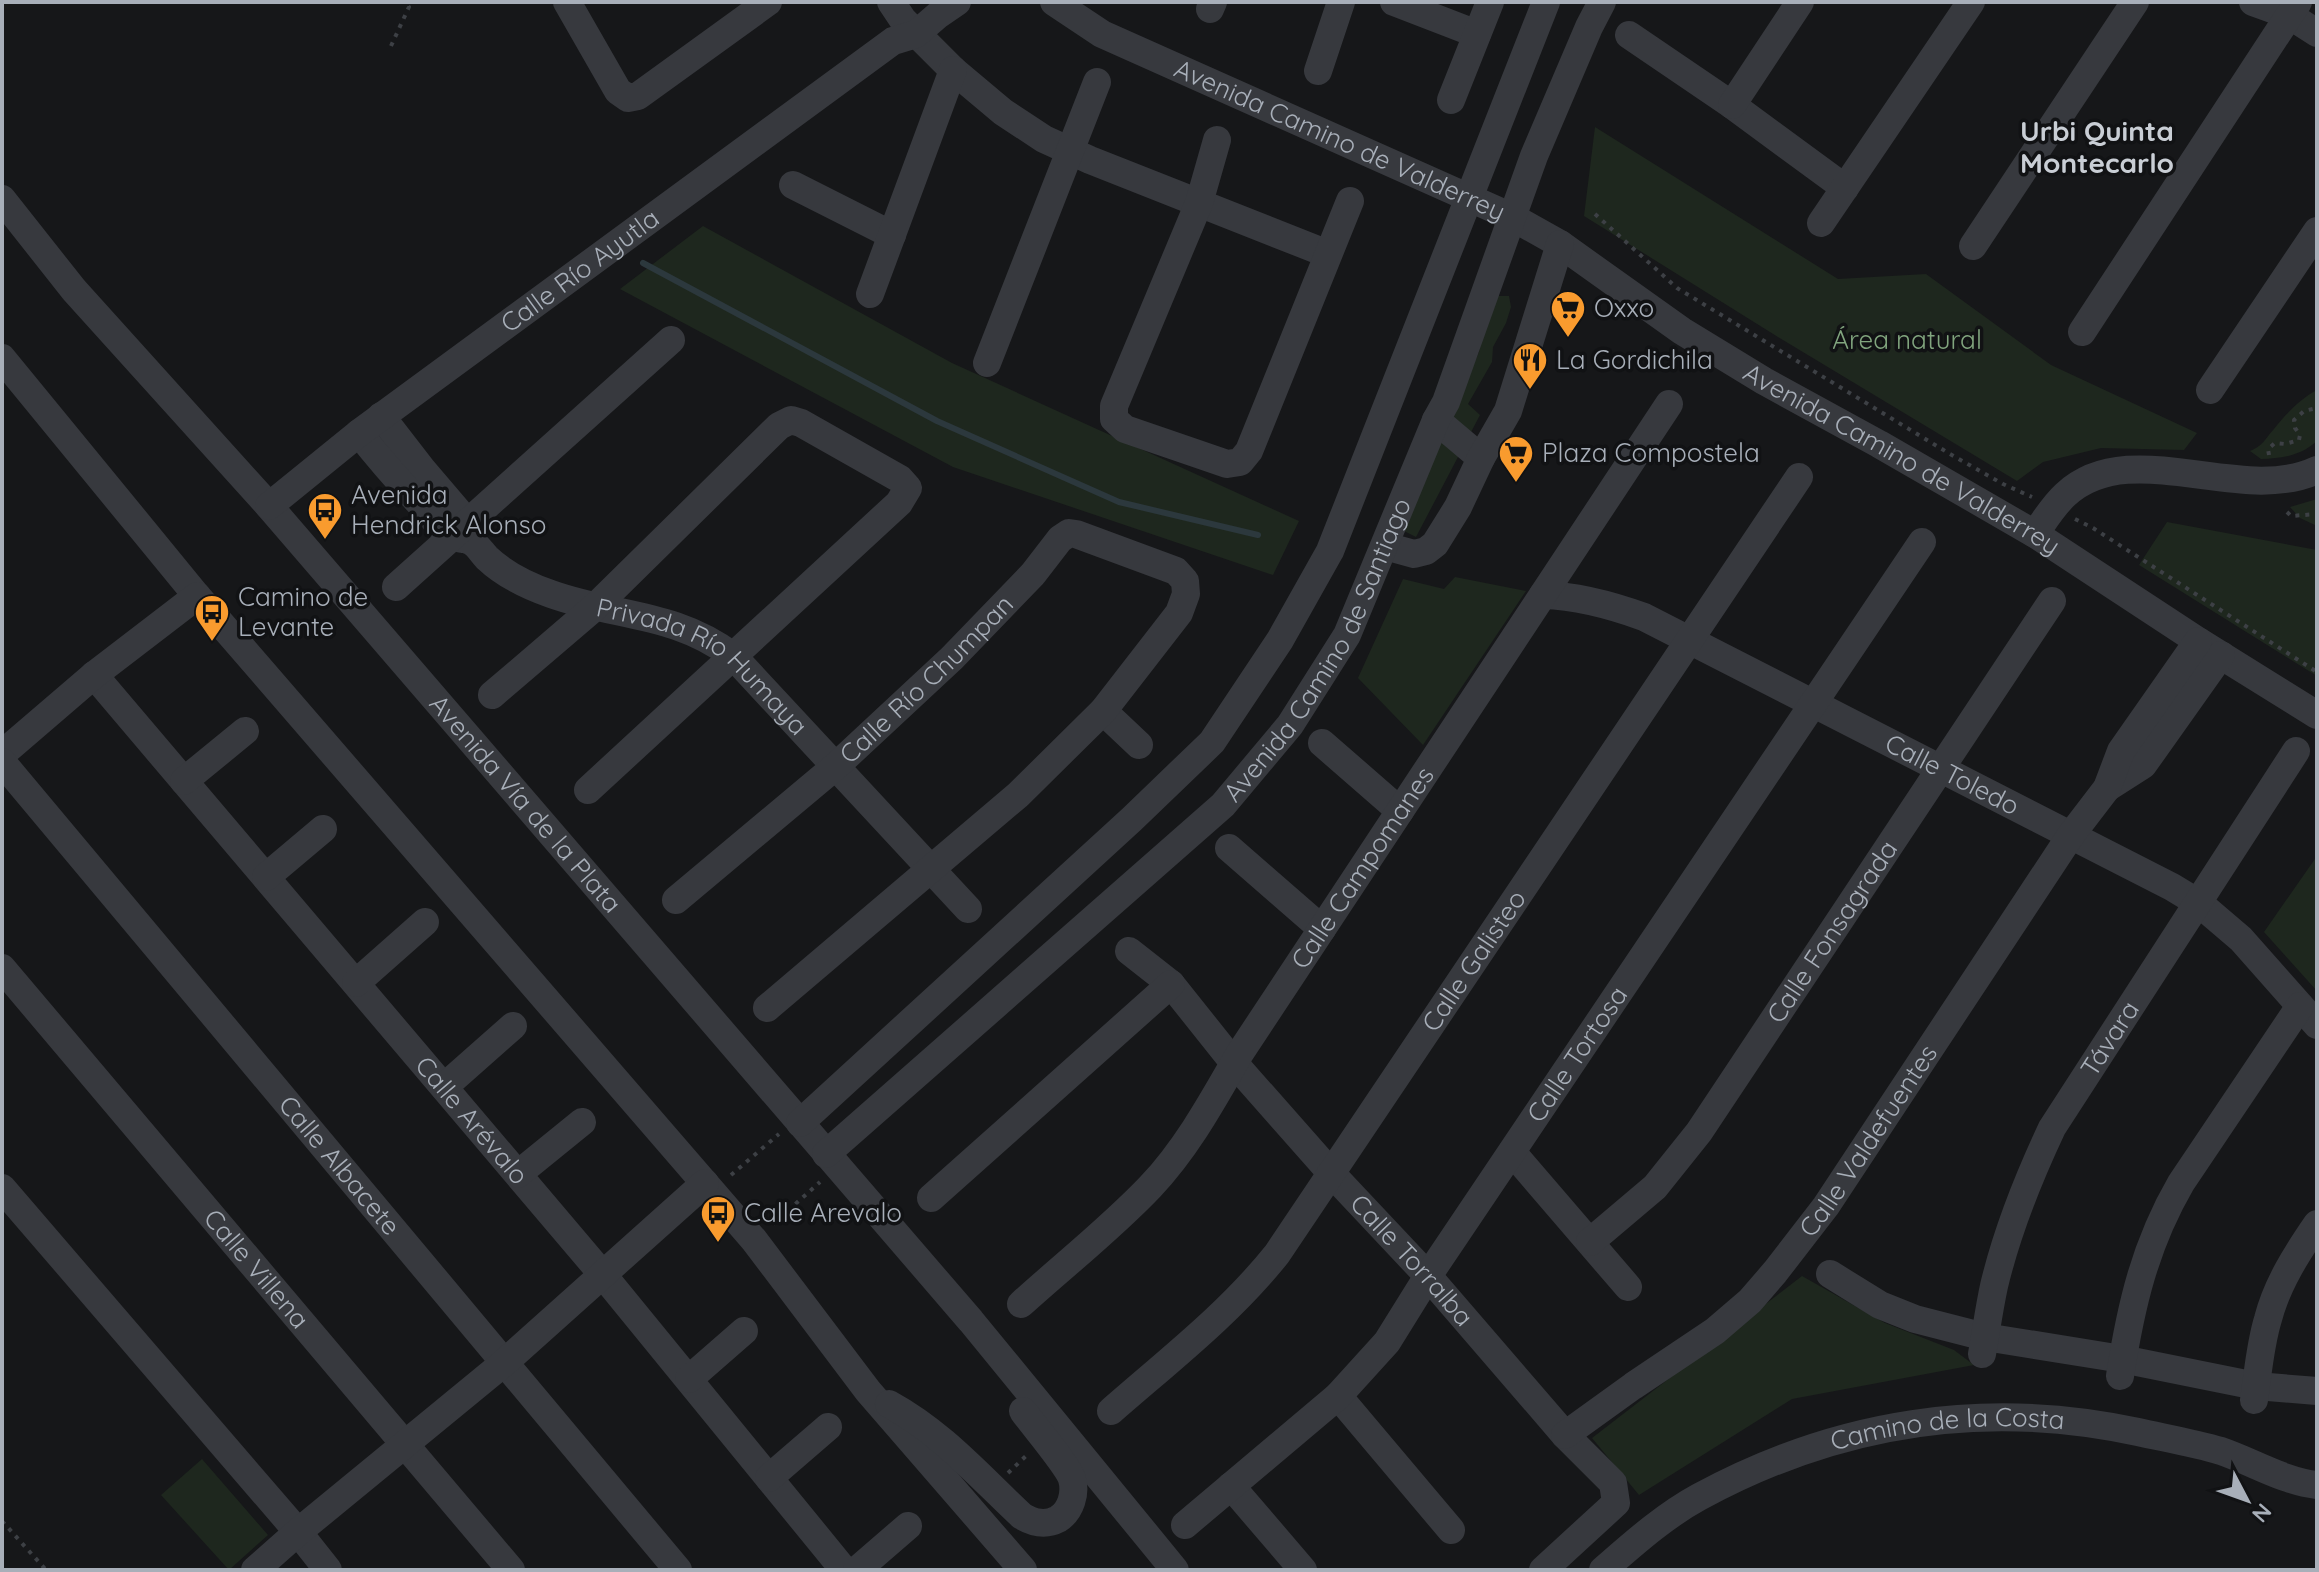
<svg xmlns="http://www.w3.org/2000/svg" width="2319" height="1572" viewBox="0 0 2319 1572" font-family="Quicksand,sans-serif">
<style>
.green{fill:#1e271e}
.lines{fill:none;stroke-linecap:round;stroke-linejoin:round}
.stream{stroke:#2c383d;stroke-width:6}
.path{stroke:#3d4045;stroke-width:4;stroke-dasharray:4 6;stroke-linecap:butt}
.minor{stroke:#37393e;stroke-width:28}
.labels{text-anchor:middle;stroke-width:7;stroke-linejoin:round;paint-order:stroke}
.street-label{font-size:26px;fill:#a8afb9;stroke:#111214}
.poi-label{font-size:26px;fill:#a8afb9;stroke:#111214;text-anchor:start}
.park-label{font-size:26px;fill:#81a57e;stroke:#111214}
.neighbourhood-label{font-size:28px;font-weight:bold;fill:#c9ced5;stroke:#111214}
</style>
<rect width="100%" height="100%" fill="#161719"/>
<path class="green" d="M1595,127l243,152 88,-5 125,91 146,68 -13,17 -83,-2 -58,14 -26,19 -234,-141 -199,-124z
M703,226l249,137 347,158 -26,54 -320,-108 -333,-178z
M1497,296h12l2,11 -5,16 -13,24 -1,15 -24,42 12,11 -64,122 -16,-8 79,-177 8,-41z
M2317,390v51c-17,15 -34,17 -56,18l-11,-8c14,-6 14,-11 24,-22 11,-14 27,-31 43,-39z
M2317,499v27l-17,-8 -10,-11z
M2167,522l150,28v126l-178,-111z
M1455,577l71,14 -103,154 -65,-67 45,-99 41,10z
M2317,856v135l-53,-59z
M1802,1276l83,47 69,27 20,15 -182,34 -153,96 -47,-57z
M202,1459l66,76 -39,35 -68,-75z"/>
<g class="lines">
<path class="stream" d="M643,263l294,158 182,81 139,33"/>
<path class="path" d="M391,46l18,-39 -4,-5
M1595,214l82,74 273,166 53,30 29,13
M2269,455l-1,-6 7,-6 10,1 14,-4 1,-5 -5,-7 -1,-8 10,-9 13,-3
M2287,512l4,4 26,-2
M2075,519l18,9 224,144
M731,1175l48,-41
M773,1224l47,-42
M1008,1473l20,-19
M2,1521l44,49"/>
<g class="minor">
<path d="M567,2l51,89 10,7 10,-2 130,-94"/>
<path d="M891,2l12,18 50,50 50,42 41,27 46,21 238,94"/>
<path id="s1" d="M1054,2l48,32 410,183 48,27 122,87 82,50 115,63 156,90 163,107 119,74"/>
<path d="M1394,2l83,32"/>
<path d="M2253,2l36,13 28,18"/>
<path d="M1210,9l3,-7"/>
<path d="M1629,35l103,70 113,83"/>
<path d="M1318,71l23,-69"/>
<path d="M1451,100l39,-98"/>
<path d="M1732,105l68,-103"/>
<path d="M1217,140l-18,63 -85,203v13l11,10 102,35 13,-2 9,-11 101,-250"/>
<path d="M793,185l99,50"/>
<path id="s2" d="M2,199l72,91 195,216 702,815 204,249"/>
<path d="M1821,223l150,-221"/>
<path d="M1973,246l162,-244"/>
<path d="M870,294l83,-224"/>
<path d="M2082,332l216,-330"/>
<path d="M2,358l195,238 557,644 114,151 155,179"/>
<path d="M987,363l110,-281"/>
<path d="M2210,390l107,-159"/>
<path d="M381,416l41,53 46,54 3,17"/>
<path d="M1436,420l45,38"/>
<path id="s3" d="M359,433c21,27 44,53 68,78 7,8 16,21 26,26 5,2 12,1 17,4 7,3 12,12 17,17 18,17 41,28 64,36 64,23 124,18 182,62l235,253"/>
<path id="s4" d="M269,506l90,-73 534,-392 23,-7 22,-19 19,-13"/>
<path d="M2035,534c9,-13 18,-28 30,-39 65,-61 175,11 252,-25"/>
<path d="M1385,546l29,8 12,-3 9,-7 23,-37 23,-49 27,-47 52,-167"/>
<path d="M396,587l275,-247"/>
<path id="s5" d="M1543,595c35,1 68,10 101,22l528,270 28,17 41,35 76,86"/>
<path id="s6" d="M94,675l509,600 241,295"/>
<path d="M492,695l104,-89 183,-180 12,-6 10,3 99,56 8,9 -9,15 -311,287"/>
<path d="M1103,711l36,34"/>
<path d="M1322,743l78,68"/>
<path d="M2,754l92,-79 103,-79"/>
<path id="s7" d="M2,762l676,808"/>
<path d="M184,781l61,-50"/>
<path d="M2107,788l36,-23 78,-110"/>
<path d="M1229,848l93,81"/>
<path d="M266,877l57,-48"/>
<path id="s8" d="M676,900l160,-134 116,-108 81,-84 27,-35 9,-6 7,1 100,37 9,10 1,13 -7,19 -76,98 -85,84 -251,213"/>
<path id="s9" d="M1129,951l42,33 63,79 98,111 96,102 137,159 48,48 3,20 -73,67"/>
<path id="s10" d="M2,968l509,602"/>
<path d="M356,983l69,-61"/>
<path d="M444,1087l69,-61"/>
<path d="M800,1123l332,-304 80,-77 68,-102 50,-89 216,-549"/>
<path d="M1512,1152l116,135"/>
<path id="s11" d="M826,1154l397,-349 67,-80 57,-90 89,-215 10,-18 88,-246 55,-129 13,-25"/>
<path d="M518,1174l64,-52"/>
<path d="M2,1188l296,344 30,38"/>
<path d="M931,1198l240,-214"/>
<path id="s12" d="M1590,1242l65,-55 44,-55 353,-531"/>
<path d="M1830,1274l50,31 35,14 70,18 137,22 134,27 61,5"/>
<path id="s13" d="M1021,1304c43,-39 89,-75 129,-117 37,-39 63,-87 90,-134l429,-649"/>
<path id="s14" d="M1982,1354c4,-22 7,-45 12,-68 13,-55 34,-107 58,-158l244,-377"/>
<path d="M2120,1376c11,-71 25,-131 61,-193l119,-177"/>
<path d="M689,1379l55,-48"/>
<path d="M1338,1396l113,134"/>
<path d="M2254,1400c4,-27 6,-55 14,-81 9,-35 29,-66 49,-95"/>
<path d="M889,1404c53,29 89,71 133,112 12,7 23,10 36,3 13,-8 18,-26 14,-40 -4,-13 -39,-54 -49,-68"/>
<path id="s15" d="M1111,1411c57,-50 118,-97 166,-157l522,-777"/>
<path id="s16" d="M1565,1435l68,-49 82,-55 35,-30 25,-29 51,-66 245,-371 36,-47 14,-37 77,-110"/>
<path d="M769,1478l59,-51"/>
<path d="M1231,1486l72,84"/>
<path id="s17" d="M1185,1525l153,-129 49,-54 41,-66 494,-734"/>
<path d="M255,1570l43,-38 207,-170 200,-179"/>
<path d="M857,1570l51,-44"/>
<path id="s18" d="M1603,1570c30,-26 61,-54 96,-73 138,-75 286,-98 439,-65 27,6 56,11 83,19 32,11 62,30 96,34"/>
</g>
</g>
<defs>
<g id="supermarket-pin" transform="scale(1.8)"><path d="M0 17L-7.5 6A9.5 9.5 0 1 1 7.5 6Z" fill="#f99b2e" stroke="#111214"/><path d="M-6-5.5h2.5l.6 2H6L4.5 2H-2.5L-4.4-4H-6ZM-1.5 3.2a1.3 1.3 0 1 0 .1 0ZM3 3.2a1.3 1.3 0 1 0 .1 0Z" fill="#111"/></g>
<g id="restaurant-pin" transform="scale(1.8)"><path d="M0 17L-7.5 6A9.5 9.5 0 1 1 7.5 6Z" fill="#f99b2e" stroke="#111214"/><path d="M-5-6h1v4h1v-4h1v4h1v-4h1v5L-1.5 .5V6h-2V.5L-5-1ZM5-6V6H3V1.5H1.5Q1.5-4 5-6Z" fill="#111"/></g>
<g id="bus-pin" transform="scale(1.8)"><path d="M0 17L-7.5 6A9.5 9.5 0 1 1 7.5 6Z" fill="#f99b2e" stroke="#111214"/><path d="M-5-6H5V4H4V6H2V4H-2V6H-4V4H-5ZM-3.5-4V0h7V-4ZM-3.5 1.2v1.5H-2V1.2ZM2 1.2v1.5H3.5V1.2Z" fill="#111"/></g>
</defs>
<g fill-rule="evenodd">
<use href="#supermarket-pin" x="1568" y="308"/>
<use href="#restaurant-pin" x="1530" y="360"/>
<use href="#supermarket-pin" x="1516" y="453"/>
<use href="#bus-pin" x="325" y="510"/>
<use href="#bus-pin" x="212" y="612"/>
<use href="#bus-pin" x="718" y="1213"/>
</g>
<g class="labels">
<g class="street-label">
<text dy="9" stroke="none"><textPath href="#s1" startOffset="318">Avenida Camino de Valderrey</textPath></text>
<text dy="9" stroke="none"><textPath href="#s4" startOffset="390">Calle Río Ayutla</textPath></text>
<text dy="9" stroke="none"><textPath href="#s1" startOffset="966">Avenida Camino de Valderrey</textPath></text>
<text dy="9" stroke="none"><textPath href="#s11" startOffset="712">Avenida Camino de Santiago</textPath></text>
<text dy="9" stroke="none"><textPath href="#s3" startOffset="428">Privada Río Humaya</textPath></text>
<text dy="9" stroke="none"><textPath href="#s8" startOffset="334">Calle Río Chumpan</textPath></text>
<text dy="9" stroke="none"><textPath href="#s5" startOffset="450">Calle Toledo</textPath></text>
<text dy="9" stroke="none"><textPath href="#s2" startOffset="800">Avenida Vía de la Plata</textPath></text>
<text dy="9" stroke="none"><textPath href="#s13" startOffset="558">Calle Campomanes</textPath></text>
<text dy="9" stroke="none"><textPath href="#s12" startOffset="396">Calle Fonsagrada</textPath></text>
<text dy="9" stroke="none"><textPath href="#s15" startOffset="582">Calle Galisteo</textPath></text>
<text dy="9" stroke="none"><textPath href="#s14" startOffset="344">Távara</textPath></text>
<text dy="9" stroke="none"><textPath href="#s17" startOffset="618">Calle Tortosa</textPath></text>
<text dy="9" stroke="none"><textPath href="#s6" startOffset="584">Calle Arévalo</textPath></text>
<text dy="9" stroke="none"><textPath href="#s16" startOffset="428">Calle Valdefuentes</textPath></text>
<text dy="9" stroke="none"><textPath href="#s7" startOffset="526">Calle Albacete</textPath></text>
<text dy="9" stroke="none"><textPath href="#s9" startOffset="420">Calle Torralba</textPath></text>
<text dy="9" stroke="none"><textPath href="#s10" startOffset="394">Calle Villena</textPath></text>
<text dy="9" stroke="none"><textPath href="#s18" startOffset="382">Camino de la Costa</textPath></text>
</g>
<g class="poi-label">
<text x="1594" y="317">Oxxo</text>
<text x="1556" y="369">La Gordichila</text>
<text x="1542" y="462">Plaza Compostela</text>
<text x="351" y="504">Avenida<tspan x="351" dy="30">Hendrick Alonso</tspan></text>
<text x="238" y="606">Camino de<tspan x="238" dy="30">Levante</tspan></text>
<text x="744" y="1222">Calle Arevalo</text>
</g>
<g class="park-label">
<text x="1907" y="349">Área natural</text>
</g>
<g class="neighbourhood-label">
<text x="2097" y="141">Urbi Quinta<tspan x="2097" dy="32">Montecarlo</tspan></text>
</g>
</g>
<rect width="2319" height="1572" fill="none" stroke="#a8afb9" stroke-width="8"/>
<g transform="translate(2247 1500) rotate(131)" stroke="#111214" stroke-width="6" paint-order="stroke">
<path d="M0-6L14 30L0 20L-14 30Z" fill="#a8afb9"/>
<text y="-12" font-size="22" font-weight="bold" text-anchor="middle" fill="#a8afb9">N</text>
</g>
</svg>
